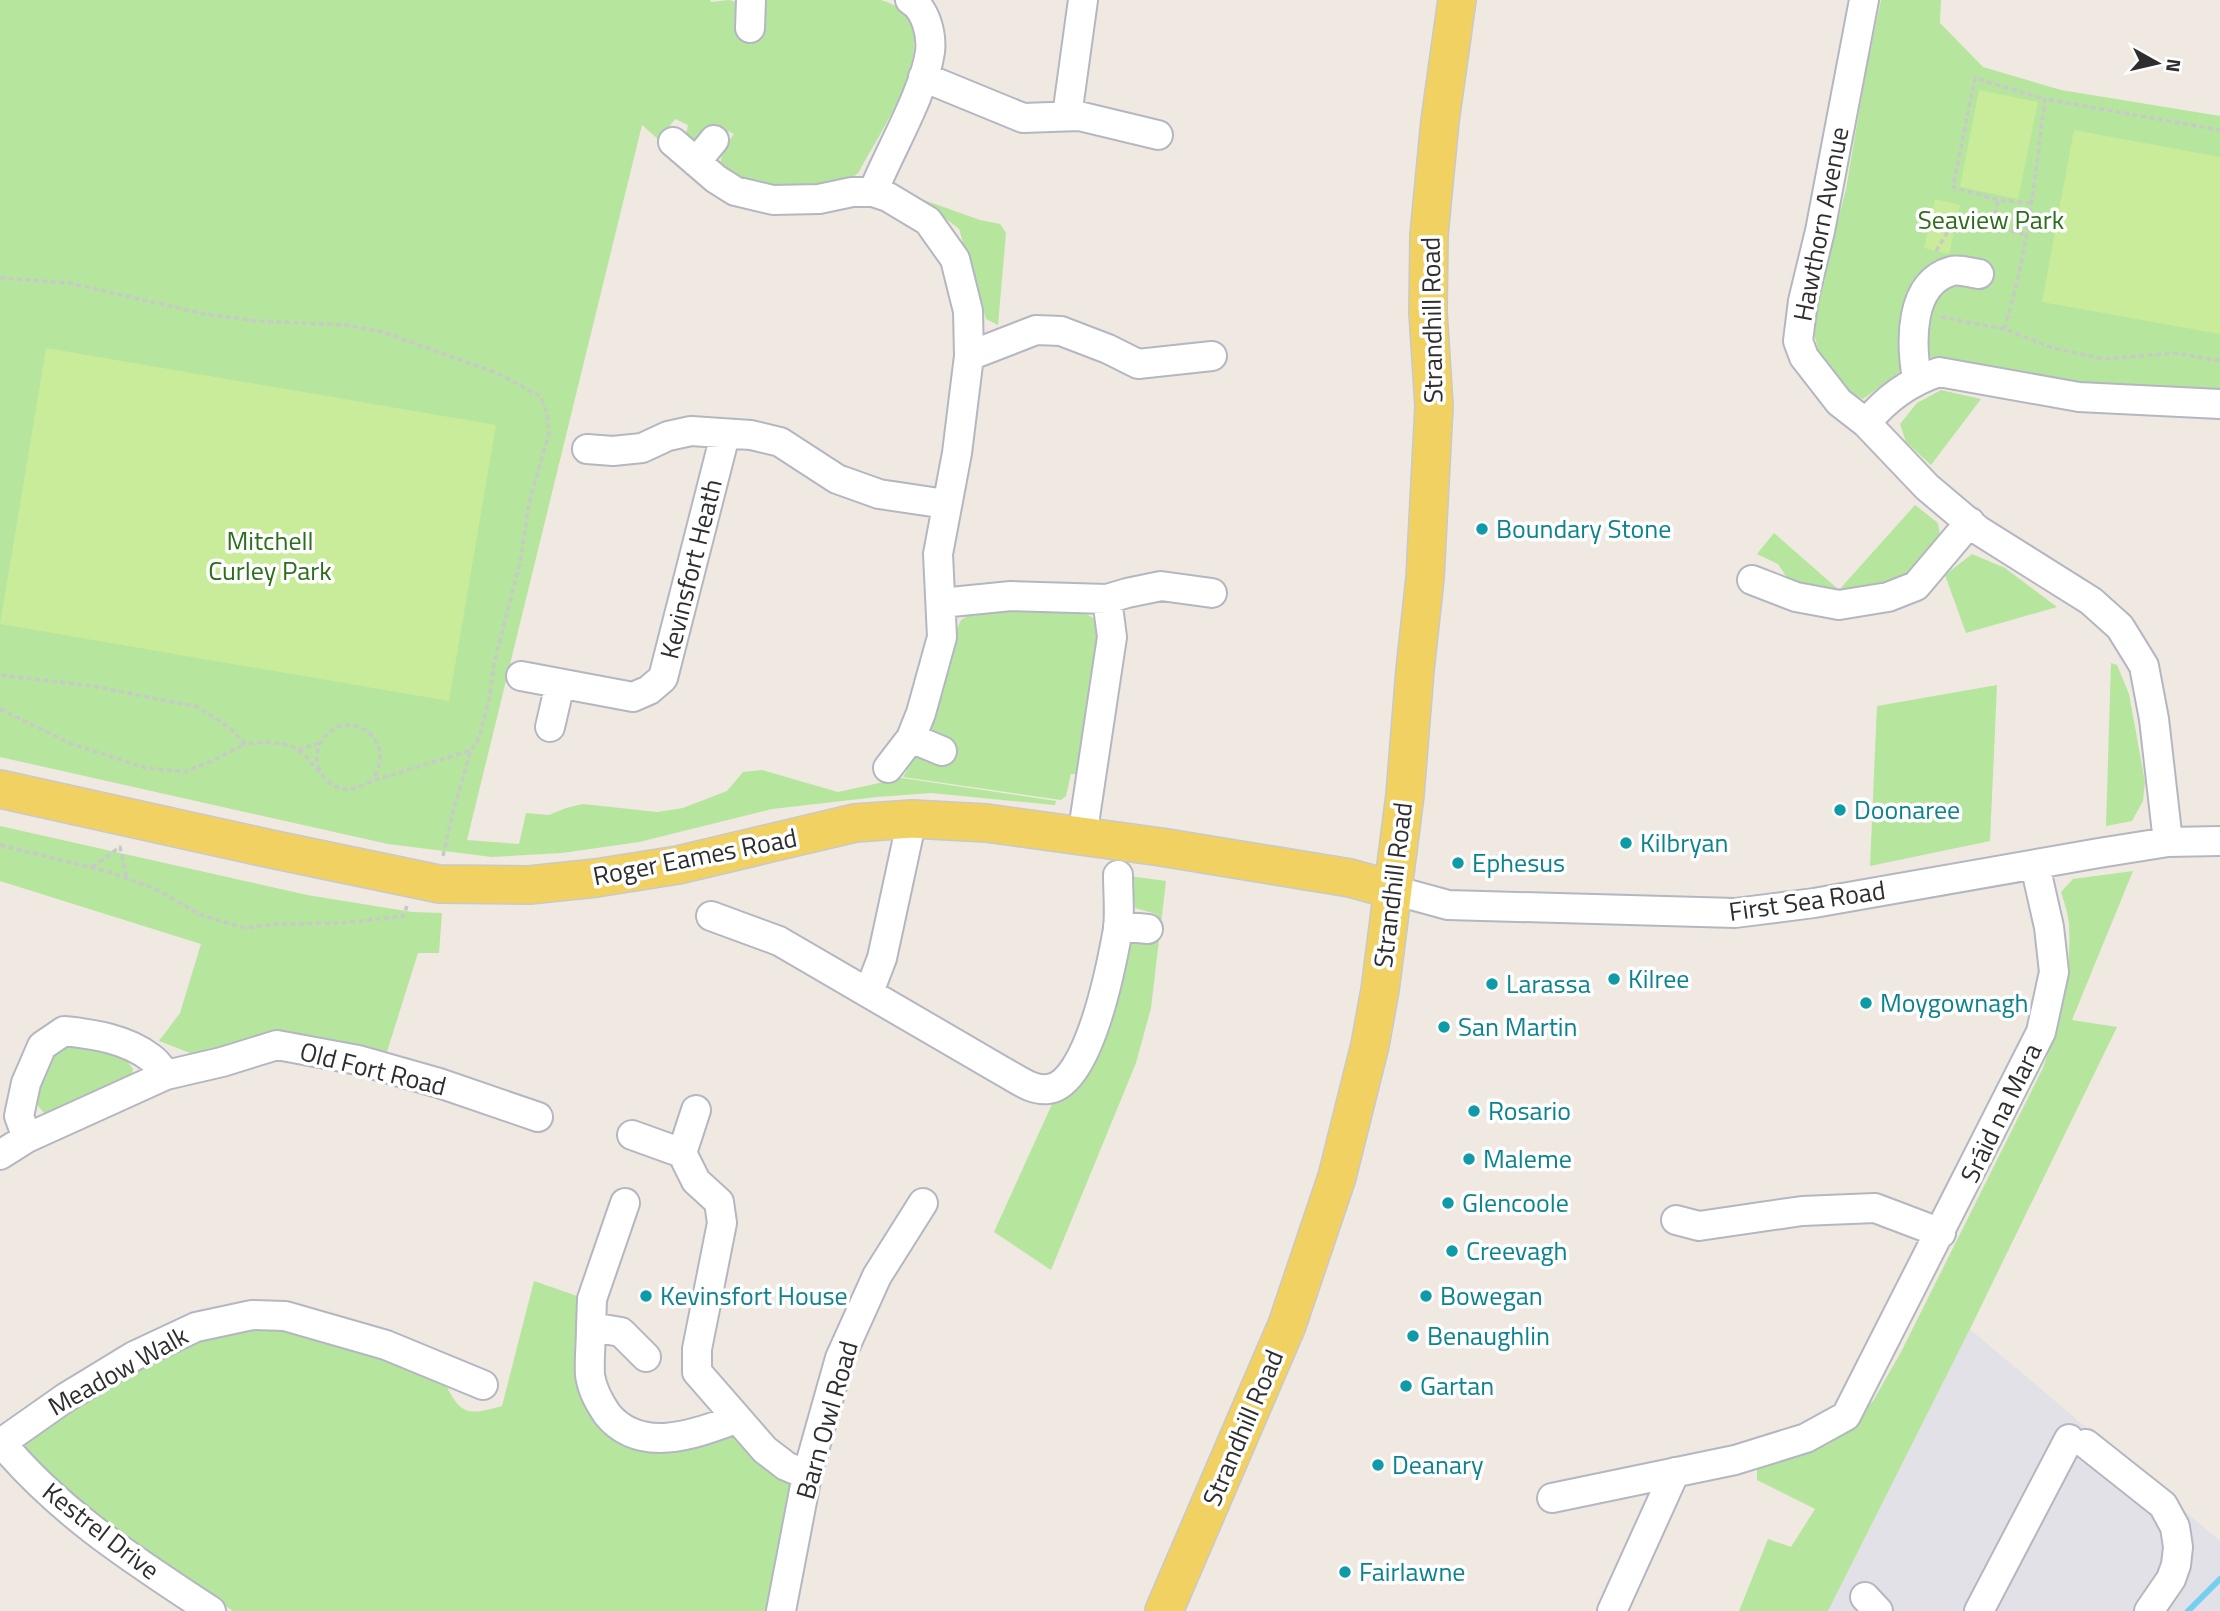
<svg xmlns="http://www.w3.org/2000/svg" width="2220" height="1611" viewBox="0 0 2220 1611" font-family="'Titillium Web',sans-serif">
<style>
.industrial{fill:#e3e1e8}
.green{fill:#b6e59e}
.pitch{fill:#c9ec9a}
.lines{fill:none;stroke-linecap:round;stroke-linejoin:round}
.stream{stroke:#75cff0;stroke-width:6}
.minor-casing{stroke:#b4b7c1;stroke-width:32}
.major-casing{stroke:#c9c9c9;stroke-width:40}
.path{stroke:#c9c9c9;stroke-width:3.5;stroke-dasharray:5 3.5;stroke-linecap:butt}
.minor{stroke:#fff;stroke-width:28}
.major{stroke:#f2d163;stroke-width:37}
.culture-dot{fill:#0f9aa8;stroke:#fff;stroke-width:2.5}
.labels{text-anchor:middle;stroke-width:7;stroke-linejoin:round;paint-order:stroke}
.park-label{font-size:26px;fill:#2c6e1b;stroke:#fff}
.street-label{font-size:26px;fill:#2e2e2e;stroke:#fff}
.culture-label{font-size:26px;fill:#0d838f;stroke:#fff;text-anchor:start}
</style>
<rect width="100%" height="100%" fill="#efe9e1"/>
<path class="industrial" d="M1970,1329l250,212v70h-392z"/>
<path class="green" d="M0,0h710l1,2 18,-2 10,3 19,27 9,-30h114c78,22 -3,134 -22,172l-13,11 -52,9 -73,-16c-2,-19 2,-28 13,-42l-17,-8 -11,14 -14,-1 -6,-5 2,-9 -13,-6 -16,21 -17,-15 -175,715 52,4 7,-31 23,2 17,-7 17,-4 74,8 26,-4 44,-17 16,-19 19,-2 76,22 64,-14 154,23 -1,4 -124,-12 -54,4 -105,12 -133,33 -77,11 -70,4 -104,-13 -388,-87z
M1881,0h60l-1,23 43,44 78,23 159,26v275l-77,-2 -55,-6 -159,-26 -32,17 -34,25 -13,-6 -29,-31 -7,-29 7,-46 25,-98 20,-118z
M921,199l59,21 20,4 6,9 -8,92 -12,-6 -27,-90z
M1941,390l40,9 -50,66 -25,-23 -6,-18 17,-21z
M1915,505l23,18 3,19 -29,35 -70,19 -52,-14 -12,-18 -21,-10 17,-21 65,57z
M1972,554l33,14 52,39 -91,26 -21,-58z
M1046,608l39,5 14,9 3,12 -22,140h-9l-5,22 -5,4 -158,-23 10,-17 7,-5 16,-44 14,-43 7,-39 4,-9 6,-4 17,-3z
M2111,663l6,2 12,29 16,88 -2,19 -11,20 -26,5z
M1997,685l-7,156 -120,25 7,-160z
M0,826l307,69 105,17 30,1 -3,40h-21l-33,105 -187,-2 -39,-15 21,-28 21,-69 -201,-63z
M2133,871l-61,149 45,7 -147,302 -142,282h-89l29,-72 23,8 24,-38 -58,-29v-15l72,-21 44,-43 28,-49 142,-284c16,-46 29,-95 26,-144 -1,-11 -5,-22 -8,-32l12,-13z
M1129,876l37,5 -15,127 -15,55 -85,207 -57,-38 59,-130 18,-12 59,-153 23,-5 3,-18 -21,-6z
M84,1041l40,16 9,12 -2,12 -75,35 -12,-3 -10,-12c11,-39 5,-52 50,-60z
M534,1281l49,17 16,123 135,12 52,46 5,8 -21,124h-537l-136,-92 -66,-62 -6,-11 4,-12 129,-79 93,-34 103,26 90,34c16,34 23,35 58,25z"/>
<path class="pitch" d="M1979,90l59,12 -20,97 -58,-12z
M2074,130l146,27v177l-178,-32z
M1935,199l25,6 -11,49 -25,-6z
M46,348l450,77 -47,276 -449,-77z"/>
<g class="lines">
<path class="stream" d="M2188,1611l32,-32"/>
<g class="minor-casing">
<path id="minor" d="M1864,0l-44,231 -17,70 -5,40 6,16 35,45 27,21 61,64 51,43 113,71 29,26 24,39 10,53 14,123
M750,28l1,-28
M923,77l100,41 56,-2 79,19
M1067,116l16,-116
M673,142l43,37 19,12 38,9 46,-1 33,-7h21l15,5 40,24 27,38 13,52 1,45 -12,97 -19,101 4,83 -21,76 -10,25 -23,30
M696,162l18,-22
M873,192c16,-40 51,-99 57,-140 2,-17 -4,-43 -20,-52
M969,356l67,-26 25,1 47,18 30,15 74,-8
M1917,379c-6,-35 -9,-96 35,-108 7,-2 19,2 27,3
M1866,423c21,-25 43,-41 73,-51l140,25 141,7
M587,449l26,2 29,-3 26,-12 23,-5 60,4 29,7 57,37 42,15 67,10
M1752,580l44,17 43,8 49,-8 28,-11 54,-64
M941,603l70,-7 96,3 20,-6 34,-7 51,7
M521,676l112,21 16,-7 14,-12 62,-243
M550,727l10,-43
M911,738l31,13
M1082,837l30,-200 -5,-38
M1393,890l55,15 287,8 79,-10 285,-50 69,-11 52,-1
M711,916l68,25 225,131c13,7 28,19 44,17 41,-3 64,-126 70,-160 2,-17 0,-36 0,-54
M1118,926l30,3
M869,992l13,-34 30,-139
M632,1135l50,18 14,28 23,21 3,21 -25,126v23l68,78 21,16 21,9
M27,1138l-8,-22 7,-33 16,-37 22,-15c29,3 63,8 87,27 6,4 11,12 15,17
M682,1153l14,-43
M0,1155l27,-17 139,-63 56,-13 55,-17 81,15 81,23 99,34
M1676,1220l23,6 103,-15 73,-3 66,25
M591,1327l1,-28 33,-96
M646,1357l-25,-25 -30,-5c0,16 -2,33 -1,48 2,15 9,27 17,39 33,41 88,20 129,5
M0,1441c59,72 135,120 211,170
M1,1443l64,-45 69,-42 62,-29 56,-12 33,1 101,29 97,40
M2086,1444l77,61 12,22 3,20 -2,18 -5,14 -22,32
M1552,1498l183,-38 71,-22 40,-22 195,-384 13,-60 -5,-45 -14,-62
M1865,1597l13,14
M781,1611l26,-136 33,-117 37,-82 46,-73
M1612,1611l63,-139
M1979,1611l90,-172"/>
</g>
<g class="major-casing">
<path id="major" d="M0,789l271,60 168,35 90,1 67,-7 82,-13 177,-42 57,-4 74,4 175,24 189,31 43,12
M1164,1611l123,-286 50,-148 33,-132 10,-55 25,-195 10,-125 10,-92 9,-172 -6,-94 1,-77 11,-114 17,-121"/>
</g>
<path class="path" d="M2031,203l-33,-3 -45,-13 22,-109 70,21
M1995,214l3,-14
M1936,251l20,-32 71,16
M0,278l69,5 136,31 51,7 91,4 36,7 114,41 43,23 7,17 2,20 -20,70 -8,55 -27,106 -5,36 -10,38 -8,12 -86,27c-14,2 -26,14 -41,12 -21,-3 -29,-28 -46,-39 -15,-10 -36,-8 -53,-6l-15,-16 -32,-21 -106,-21 -92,-11
M1941,317l63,12 49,19 50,11 73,-6 44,8
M2004,329c24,-75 31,-153 41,-230l175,31
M0,709l72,35 74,24 39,4 31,-13 29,-15
M298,750l22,-7
M320,770c-5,-10 -4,-22 3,-31 26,-36 77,4 49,40
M0,845l106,26 48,17 47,27 44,13 33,-4 64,-1 61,-7 4,-10
M443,856l11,-48 17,-58
M92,867l28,-20 7,32"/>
<use href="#minor" class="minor"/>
<use href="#major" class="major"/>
</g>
<g class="culture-dot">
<circle cx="1482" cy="529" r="7"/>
<circle cx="1840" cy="810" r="7"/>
<circle cx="1626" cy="843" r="7"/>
<circle cx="1458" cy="863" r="7"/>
<circle cx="1614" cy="979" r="7"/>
<circle cx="1492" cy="984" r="7"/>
<circle cx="1866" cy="1003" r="7"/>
<circle cx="1444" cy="1027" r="7"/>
<circle cx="1474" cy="1111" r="7"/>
<circle cx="1469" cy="1159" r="7"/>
<circle cx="1448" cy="1203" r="7"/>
<circle cx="1452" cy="1251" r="7"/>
<circle cx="646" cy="1296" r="7"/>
<circle cx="1426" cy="1296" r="7"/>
<circle cx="1413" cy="1336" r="7"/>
<circle cx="1406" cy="1386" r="7"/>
<circle cx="1378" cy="1465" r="7"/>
<circle cx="1345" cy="1572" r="7"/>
</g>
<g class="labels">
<g class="park-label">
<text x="1991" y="229">Seaview Park</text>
<text x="270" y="550">Mitchell<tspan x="270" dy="30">Curley Park</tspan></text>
</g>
<g class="street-label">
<text transform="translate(1821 224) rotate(-79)" y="9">Hawthorn Avenue</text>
<text transform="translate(1432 320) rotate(-91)" y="9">Strandhill Road</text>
<text transform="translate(691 569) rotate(-76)" y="9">Kevinsfort Heath</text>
<text transform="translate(695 857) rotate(-11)" y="9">Roger Eames Road</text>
<text transform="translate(1393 885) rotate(-83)" y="9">Strandhill Road</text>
<text transform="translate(1807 901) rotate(-8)" y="9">First Sea Road</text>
<text transform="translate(373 1069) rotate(14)" y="9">Old Fort Road</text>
<text transform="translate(2001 1113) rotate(-64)" y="9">Sráid na Mara</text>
<text transform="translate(118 1371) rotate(-29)" y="9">Meadow Walk</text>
<text transform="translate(827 1420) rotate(-74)" y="9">Barn Owl Road</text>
<text transform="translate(1243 1428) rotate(-67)" y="9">Strandhill Road</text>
<text transform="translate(101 1531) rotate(38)" y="9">Kestrel Drive</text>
</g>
<g class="culture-label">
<text x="1496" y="538">Boundary Stone</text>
<text x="1854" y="819">Doonaree</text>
<text x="1640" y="852">Kilbryan</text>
<text x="1472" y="872">Ephesus</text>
<text x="1628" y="988">Kilree</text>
<text x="1506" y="993">Larassa</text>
<text x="1880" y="1012">Moygownagh</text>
<text x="1458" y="1036">San Martin</text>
<text x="1488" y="1120">Rosario</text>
<text x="1483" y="1168">Maleme</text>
<text x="1462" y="1212">Glencoole</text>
<text x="1466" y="1260">Creevagh</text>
<text x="660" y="1305">Kevinsfort House</text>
<text x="1440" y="1305">Bowegan</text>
<text x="1427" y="1345">Benaughlin</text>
<text x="1420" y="1395">Gartan</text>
<text x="1392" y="1474">Deanary</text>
<text x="1359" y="1581">Fairlawne</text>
</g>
</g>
<g transform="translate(2157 63) rotate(98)" stroke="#ffffff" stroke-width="5" paint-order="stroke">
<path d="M0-5L12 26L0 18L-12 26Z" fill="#2e2e2e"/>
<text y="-10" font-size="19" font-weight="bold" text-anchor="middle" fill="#2e2e2e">N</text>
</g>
</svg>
